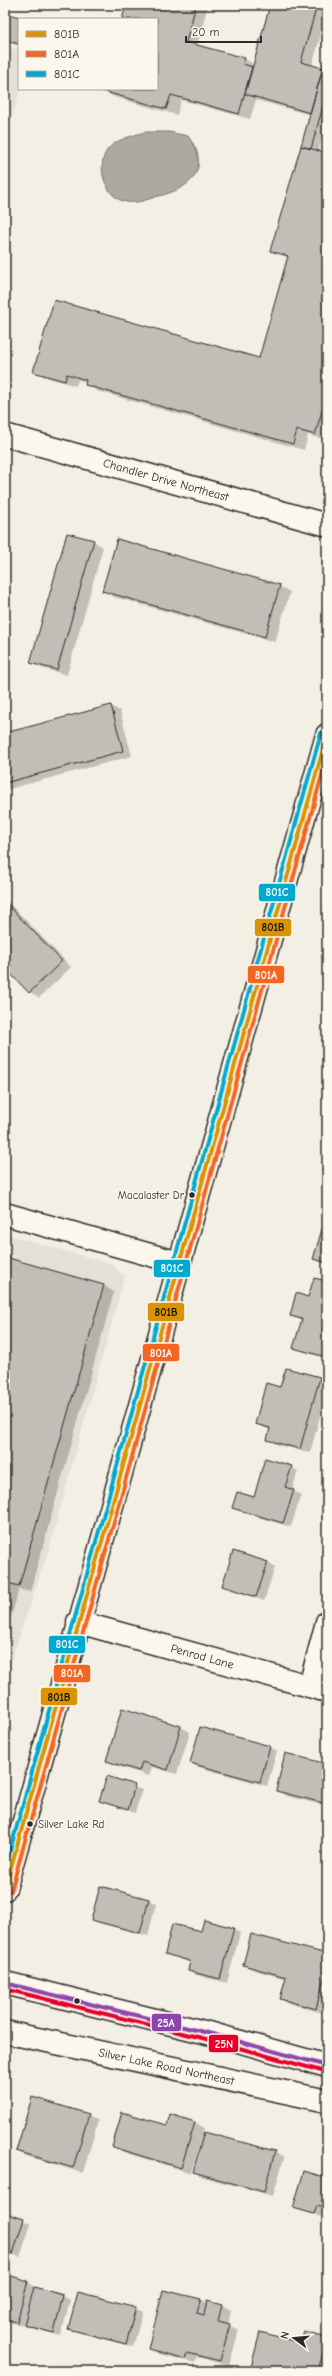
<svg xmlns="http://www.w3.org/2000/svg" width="332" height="2376" viewBox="0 0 332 2376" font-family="'Comic Neue',sans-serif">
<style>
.built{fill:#e4e0d6}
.water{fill:#aca9a2;stroke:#787772}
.shadow{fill:#0003}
.building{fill:#c0beb6;stroke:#2b2b2b}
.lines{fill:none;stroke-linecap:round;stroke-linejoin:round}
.minor-casing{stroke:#2b2b2b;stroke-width:25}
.major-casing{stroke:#2b2b2b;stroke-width:25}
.minor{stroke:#fbf7ec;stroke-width:22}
.major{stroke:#fbf7ec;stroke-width:22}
.bus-1-casing{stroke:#fbf7ec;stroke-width:7}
.bus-2-casing{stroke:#fbf7ec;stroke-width:7}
.bus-3-casing{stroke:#fbf7ec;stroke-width:7}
.bus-4-casing{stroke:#fbf7ec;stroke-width:7}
.bus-5-casing{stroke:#fbf7ec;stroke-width:7}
.bus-1{stroke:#d89406;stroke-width:4}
.bus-2{stroke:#f26522;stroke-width:4}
.bus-3{stroke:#00a9ce;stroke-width:4}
.bus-4{stroke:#8e44ad;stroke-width:4}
.bus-5{stroke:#e4002b;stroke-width:4}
.bus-dot{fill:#2b2b2b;stroke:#fbf7ec;stroke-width:1.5}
.labels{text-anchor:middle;stroke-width:3;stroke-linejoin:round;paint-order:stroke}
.bus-label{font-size:11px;fill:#2b2b2b;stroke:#fbf7ec;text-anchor:end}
.street-label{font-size:12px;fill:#2b2b2b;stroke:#fbf7ec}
.line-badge{stroke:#fbf7ec;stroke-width:1.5}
.badge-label{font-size:11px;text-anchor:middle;font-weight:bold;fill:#fff}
.pale-badge-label{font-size:11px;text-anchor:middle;font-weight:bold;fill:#111}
</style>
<rect width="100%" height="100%" fill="#f3efe4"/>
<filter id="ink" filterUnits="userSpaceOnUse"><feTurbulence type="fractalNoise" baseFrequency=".025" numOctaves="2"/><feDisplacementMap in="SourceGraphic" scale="8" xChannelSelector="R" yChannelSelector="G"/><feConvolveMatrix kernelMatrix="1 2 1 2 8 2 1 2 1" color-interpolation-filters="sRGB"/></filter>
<g filter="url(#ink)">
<path class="built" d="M5,46l14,4 1,39 -15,55z
M5,1234l106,30 15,14h-2l-75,271 -44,129z"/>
<path class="water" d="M144,132h25l19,4c3,5 8,11 9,16 8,27 -17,39 -38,44 -12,3 -21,8 -33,6 -21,-4 -31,-37 -18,-53 8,-10 25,-13 36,-17z"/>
<path class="shadow" d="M131,5h77l-11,41 48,13 9,6 17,-60h56v8l-15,53 12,3 3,-12v64l-9,31 9,2v283l-1,3 -18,-5 -4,15 -207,-59 -11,-7 1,-2 -9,-2 -2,6 -31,-9 -11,-6 226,-11 29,-102 -17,-8 39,-135 -55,-15 -6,19 -69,-19 -4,15 -63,-18 -11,-7 54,-1v-70h-33z
M5,14l17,5h-3v27l-14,-4z
M93,541l10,6 -36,128 -26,-7 -10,-6z
M279,586l11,6 -15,50 -161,-45 -11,-7z
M111,706l9,5 12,45 -127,34v-56z
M5,899l66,68 -32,31 -9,-6 -25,-25z
M327,1217v47l-13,-6z
M5,1258l98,27 11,7 -84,300 -11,-3 -14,50z
M315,1279l12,3v77l-33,-11 8,-27 -11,-6 18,-17z
M320,1378l7,4v9l-17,62 -32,-8 -10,-6 2,-9 -14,-6 25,-36z
M291,1467l7,4 -6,19 9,5 -10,32 -50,-15 -8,-4 21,-10z
M268,1563l7,4 -11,34 -41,-15z
M181,1727l9,5 -13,42 -25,-7 -3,9 -32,-10 -10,-5z
M269,1747l8,4 -10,35 -69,-19 -7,-4z
M327,1765v41l-41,-10 -9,-6z
M107,1778l35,12 -7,23 -34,-13z
M100,1887l49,13 7,4 -8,32 -49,-13 -7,-4z
M233,1929l7,4 -13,50 -31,-8 -7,-4 2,-8 -25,-9 35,-22z
M327,1955l-1,59 -35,-10 -10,-5 5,-20 -32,-9 -10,-5z
M32,2098l57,17 9,6 -15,52 -57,-17 -9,-5z
M171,2115l24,7 9,6 -1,4 71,20 10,6 -11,38 -70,-19 -9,-5 6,-24 -1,-1 -8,26 -68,-21 -10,-6 55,-19z
M327,2179v31l-3,-1 -3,8 -27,-10z
M5,2214l26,10 -11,33 -15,-5z
M5,2275l23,7 9,7 26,7 7,4 -9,36 -56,-15z
M200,2300l7,4 15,2 9,5 -3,14 11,5 -10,36 -32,-9 -2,6 -37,-9 -9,-6z
M135,2308l8,4 -10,35 -56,-15 -7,-4z
M305,2332l22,6v33h-76l51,-27z"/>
<path class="building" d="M130,5h66l-10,37 59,16 -2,6 9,3 -13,47 -68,-19 -5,14 -64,-18 1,-2h54v-70h-35l4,-13 4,1z
M270,5h47l-16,57 22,6 -13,45 -65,-19z
M5,13l21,6h-7v25l-14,-4z
M327,53v39l-16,57 -10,-3z
M301,146l26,7v240l-12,42 -18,-5 -4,14 -208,-59 1,-5 -19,-6 -2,7 -32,-9 21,-72 205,58 29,-102 -18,-5z
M67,533l27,7 -37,130 -27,-7z
M117,539l163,46 -15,52 -163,-46z
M111,705l12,46 -118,32v-50z
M5,902l57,59 -33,32 -24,-25z
M327,1213v50l-14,-4z
M5,1257l99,28 -85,301 -11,-3 -3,12z
M314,1278l13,3 -1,76 -33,-9 9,-29 -12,-3 6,-23 12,4z
M286,1368l34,9 -20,72 -33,-9 3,-12 -15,-4 11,-41 14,4z
M265,1458l27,8 -7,21 9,3 -11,33 -51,-15 5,-16 17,5z
M233,1551l35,11 -12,35 -34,-11z
M122,1708l59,18 -13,44 -26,-8 -3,9 -33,-10z
M200,1727l70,19 -10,36 -70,-19z
M285,1753l42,11v40l-51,-13z
M107,1776l28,9 -7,25 -29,-9z
M100,1886l49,13 -9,34 -49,-13z
M204,1920l30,8 -14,51 -32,-8 2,-10 -25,-7 7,-30 29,7z
M251,1934l76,20v13l-11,42 -36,-10 6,-22 -43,-12z
M32,2097l57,17 -16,54 -57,-17z
M122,2112l45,13 3,-11 25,8 -14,46 -69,-21z
M204,2132l71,19 -11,41 -71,-20z
M304,2171l23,7v31l-10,-3 -3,8 -21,-6z
M5,2213l19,6 -11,35 -8,-3z
M5,2274l23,7 -11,41 -12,-3z
M34,2287l29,8 -9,38 -30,-8z
M163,2290l38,9 -4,14 7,2 3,-14 15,4 -4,16 12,3 -10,37 -33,-8 -2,6 -37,-10z
M78,2292l58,15 -10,37 -58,-15z
M304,2331l23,6 -9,34h-68l10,-39 41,11z"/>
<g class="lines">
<g class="minor-casing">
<g id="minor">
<path id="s1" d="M5,435l322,90"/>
<path d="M5,1214l174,49"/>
<path id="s2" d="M78,1622l249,69"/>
<path d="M310,1686l17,-64"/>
</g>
</g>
<g class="major-casing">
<g id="major">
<path d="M5,1889l322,-1154"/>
<path d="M5,1983l211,52 111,31"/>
<path id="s3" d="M5,2032l322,69"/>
</g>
</g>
<use href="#minor" class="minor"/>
<use href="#major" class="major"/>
<g class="bus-1-casing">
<path id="bus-1" d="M5,1889l322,-1154"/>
</g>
<g class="bus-2-casing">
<path id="bus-2" d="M11,1891l316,-1134"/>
</g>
<g class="bus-3-casing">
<path id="bus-3" d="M5,1860l3,-2 313,-1125"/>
</g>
<g class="bus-4-casing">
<path id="bus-4" d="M5,1983l211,52 111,31"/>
</g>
<g class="bus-5-casing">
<path id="bus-5" d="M5,1989l209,52 111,31"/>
</g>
<use href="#bus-1" class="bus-1"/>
<use href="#bus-2" class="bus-2"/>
<use href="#bus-3" class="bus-3"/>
<use href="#bus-4" class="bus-4"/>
<use href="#bus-5" class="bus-5"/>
</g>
</g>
<g class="bus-dot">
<circle cx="192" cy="1195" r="3.5"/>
<circle cx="30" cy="1824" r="3.5"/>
<circle cx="77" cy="2001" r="3.5"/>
</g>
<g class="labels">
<g class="bus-label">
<text x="184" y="1199">Macalaster Dr</text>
<text x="38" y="1828" text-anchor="start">Silver Lake Rd</text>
</g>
<g class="street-label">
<text dy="4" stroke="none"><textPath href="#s1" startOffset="167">Chandler Drive Northeast</textPath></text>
<text dy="4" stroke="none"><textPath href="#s2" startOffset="129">Penrod Lane</textPath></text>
<text dy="4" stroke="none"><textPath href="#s3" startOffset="165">Silver Lake Road Northeast</textPath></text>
</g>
</g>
<g class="line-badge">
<rect x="258" y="883" width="38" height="19" rx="4" fill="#00a9ce"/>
<rect x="254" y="918" width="38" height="19" rx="4" fill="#d89406"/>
<rect x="247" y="965" width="38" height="19" rx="4" fill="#f26522"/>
<rect x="153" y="1259" width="38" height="19" rx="4" fill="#00a9ce"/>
<rect x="147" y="1302" width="38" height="20" rx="4" fill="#d89406"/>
<rect x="142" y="1343" width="38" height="19" rx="4" fill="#f26522"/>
<rect x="48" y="1635" width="38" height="19" rx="4" fill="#00a9ce"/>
<rect x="53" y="1664" width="38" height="19" rx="4" fill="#f26522"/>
<rect x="40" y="1687" width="38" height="19" rx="4" fill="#d89406"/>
<rect x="151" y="2013" width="31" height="19" rx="4" fill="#8e44ad"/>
<rect x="208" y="2034" width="31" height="19" rx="4" fill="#e4002b"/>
</g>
<g class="badge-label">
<text x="277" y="896">801C</text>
<text x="266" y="979">801A</text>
<text x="172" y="1272">801C</text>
<text x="161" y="1357">801A</text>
<text x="67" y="1648">801C</text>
<text x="72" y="1677">801A</text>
<text x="166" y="2027">25A</text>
<text x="224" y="2048">25N</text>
</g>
<g class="pale-badge-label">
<text x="273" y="931">801B</text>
<text x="166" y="1316">801B</text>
<text x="59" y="1701">801B</text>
</g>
<rect width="332" height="2376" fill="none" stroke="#fbf7ec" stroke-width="20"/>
<rect x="10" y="10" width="312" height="2356" fill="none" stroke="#2b2b2b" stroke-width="1.5" filter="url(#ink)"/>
<rect x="18" y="18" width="140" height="72" fill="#fbf7ec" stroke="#a8a59f"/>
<rect x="26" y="31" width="20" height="6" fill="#d89406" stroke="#a8a59f"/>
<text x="54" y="38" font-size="12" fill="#2b2b2b">801B</text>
<rect x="26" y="51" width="20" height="6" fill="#f26522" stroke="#a8a59f"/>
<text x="54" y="58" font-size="12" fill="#2b2b2b">801A</text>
<rect x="26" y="71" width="20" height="6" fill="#00a9ce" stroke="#a8a59f"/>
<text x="54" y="78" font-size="12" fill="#2b2b2b">801C</text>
<g transform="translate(294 2338) rotate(286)" stroke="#fbf7ec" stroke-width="3" paint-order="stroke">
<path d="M0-3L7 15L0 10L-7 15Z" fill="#2b2b2b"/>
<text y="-6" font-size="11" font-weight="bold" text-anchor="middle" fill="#2b2b2b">N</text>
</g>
<path d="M186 36v6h75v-6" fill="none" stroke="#2b2b2b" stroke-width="2"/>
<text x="192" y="36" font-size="12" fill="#2b2b2b" stroke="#fbf7ec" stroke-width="3" paint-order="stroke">20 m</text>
</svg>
